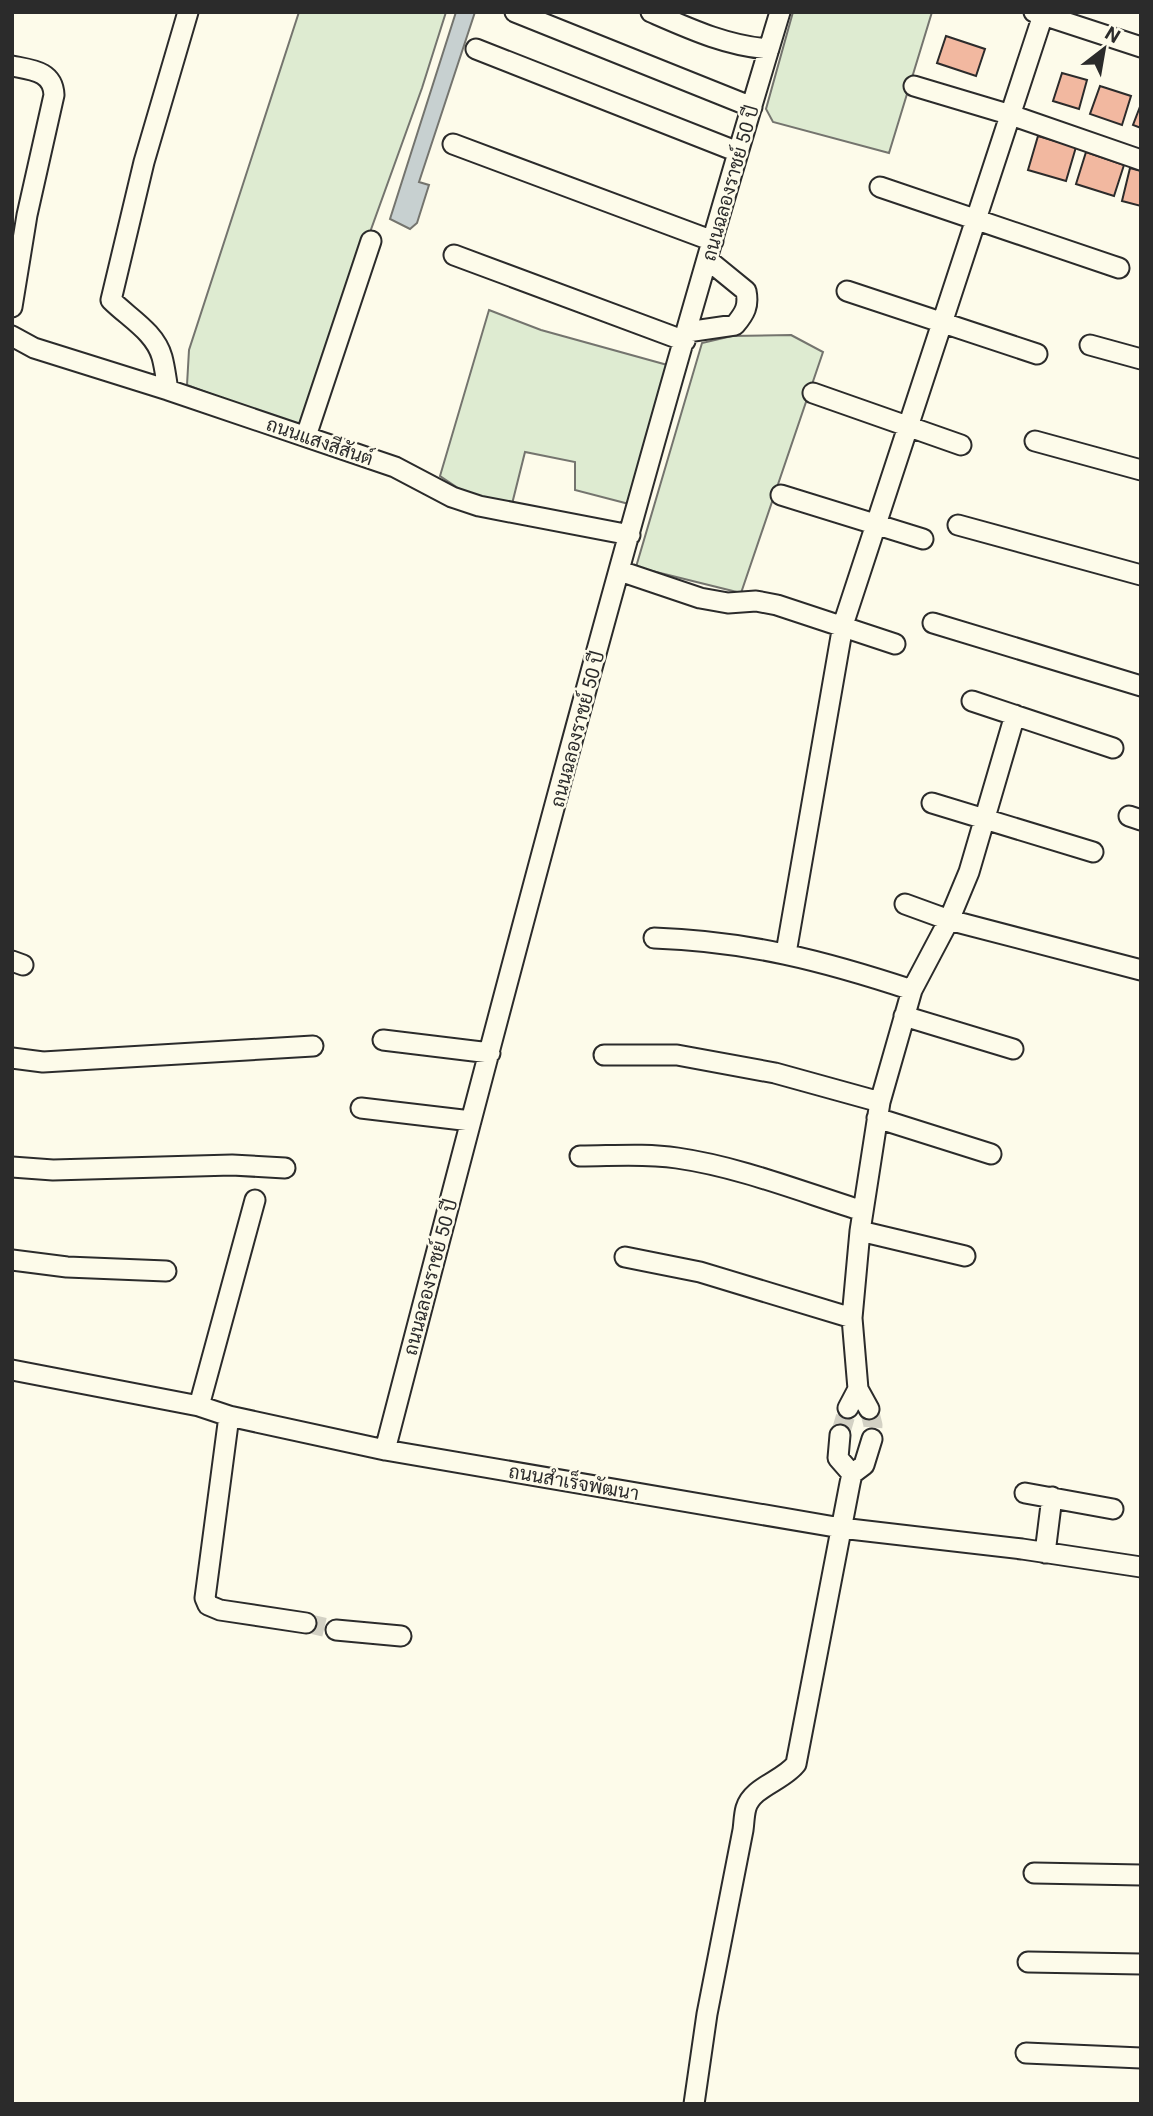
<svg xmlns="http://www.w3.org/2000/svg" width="1153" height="2116" viewBox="0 0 1153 2116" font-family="Roboto,Sarabun,sans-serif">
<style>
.green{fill:#deebd1;stroke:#74746e;stroke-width:2}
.water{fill:#c7d0d0;stroke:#74746e;stroke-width:2}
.building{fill:#f2b8a0;stroke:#2b2b2b;stroke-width:2}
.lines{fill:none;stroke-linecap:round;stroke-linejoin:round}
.minor-tunnel{stroke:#d3d1c4;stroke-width:19;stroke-dasharray:19 10;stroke-linecap:butt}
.minor-casing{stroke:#2b2b2b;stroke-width:23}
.minor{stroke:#fdfbea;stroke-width:19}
.labels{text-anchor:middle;stroke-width:5;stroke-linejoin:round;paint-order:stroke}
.street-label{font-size:19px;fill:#2b2b2b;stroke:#fdfbea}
</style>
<rect width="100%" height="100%" fill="#fdfbea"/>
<path class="green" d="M299,12h147l-24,76 -62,172 -56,169 -117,-44 2,-35z
M793,12h139l-43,141 -116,-31 -7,-13z
M489,310l52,20 130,36 -42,138 -54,-14v-28l-50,-10 -13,52 -42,-8 -30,-20z
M791,335l32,17 -82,241 -105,-26 66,-224 30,-7z"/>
<path class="water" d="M456,12h19l-56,170 10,3 -12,38 -7,6 -20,-10z"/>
<path class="building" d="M946,36l39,13 -9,27 -39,-13z
M1062,73l25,7 -8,29 -26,-8z
M1100,86l31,10 -9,29 -32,-11z
M1141,104v24l-8,-3z
M1038,136l38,11 -10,34 -38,-11z
M1086,152l38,13 -10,31 -38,-12z
M1130,168l11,3v35l-19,-5z"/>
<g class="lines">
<path class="minor-tunnel" d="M869,1409l4,16 -1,14
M840,1435l8,-27
M306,1623l30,7"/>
<g class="minor-casing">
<path id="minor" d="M515,12l237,95
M651,12c39,17 76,34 118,37
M1034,12l107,35
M476,49l262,103
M12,66c20,4 41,5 42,29l-27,120 -15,92
M914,86l97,29 130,45
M453,144l260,97
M880,187l239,81
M454,255l231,86
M847,291l190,63
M687,332l48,-7c10,-12 14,-19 11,-34l-38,-31
M12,336l22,12 134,42 227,77 57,30 27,9 151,29
M1090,345l51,14
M168,390c-2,-11 -3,-22 -6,-33 -7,-25 -33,-39 -51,-57l33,-138 44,-150
M813,393l148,52
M306,436l65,-195
M1035,441l106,29
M781,495l142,44
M958,525l183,50
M620,571l80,27 28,5 28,-2 21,4 118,39
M933,623l208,63
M972,701l141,47
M932,803l161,49
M1129,816l12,4
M905,904l44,16 192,50
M654,938c93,3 170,23 258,52
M786,953l57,-328 200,-610
M12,961l11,4
M904,1016l109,33
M383,1040l107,13
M604,1055h73l98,18 105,29
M12,1058l31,4 270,-16
M361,1108l110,13
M877,1118l114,36
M580,1156c32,0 65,-3 97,2 63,9 125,34 186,53
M12,1167l41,3 179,-5 53,3
M860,1231l105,25
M625,1257l75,15 152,46
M12,1260l55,7 99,4
M12,1370l187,36 30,10 156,34 456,78 181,21 119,18
M199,1406l56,-206
M848,1408l10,-19
M869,1409l-11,-20 -6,-71 8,-87 20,-129 32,-112 37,-70 20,-48 46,-157
M229,1416l-24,182 3,7 12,5 86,13
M840,1435l-2,23 14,16
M385,1450c125,-481 251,-962 395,-1438
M1025,1493l88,16
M1045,1553l7,-56
M336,1630l65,6
M1034,1873l107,2
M1028,1962l113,2
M1026,2053l115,5
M694,2104l13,-90 36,-184c1,-7 1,-15 3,-22 6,-21 37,-27 50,-44l54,-281 2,-9 12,-9 8,-26"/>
</g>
<use href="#minor" class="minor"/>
</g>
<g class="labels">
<g class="street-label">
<text transform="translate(730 183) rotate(-74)" y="7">ถนนฉลองราชย์ 50 ปี</text>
<text transform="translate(320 441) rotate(19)" y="7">ถนนแสงสีสันต์</text>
<text transform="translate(577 729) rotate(-75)" y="7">ถนนฉลองราชย์ 50 ปี</text>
<text transform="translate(430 1277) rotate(-75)" y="7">ถนนฉลองราชย์ 50 ปี</text>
<text transform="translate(574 1482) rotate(10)" y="7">ถนนสำเร็จพัฒนา</text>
</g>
</g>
<rect width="1153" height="2116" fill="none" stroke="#2b2b2b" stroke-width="28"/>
<g transform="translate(1104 49) rotate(31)" stroke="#fdfbea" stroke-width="5" paint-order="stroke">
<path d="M0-5L12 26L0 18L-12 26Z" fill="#2b2b2b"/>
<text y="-10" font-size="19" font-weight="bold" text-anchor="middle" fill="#2b2b2b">N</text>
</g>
</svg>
